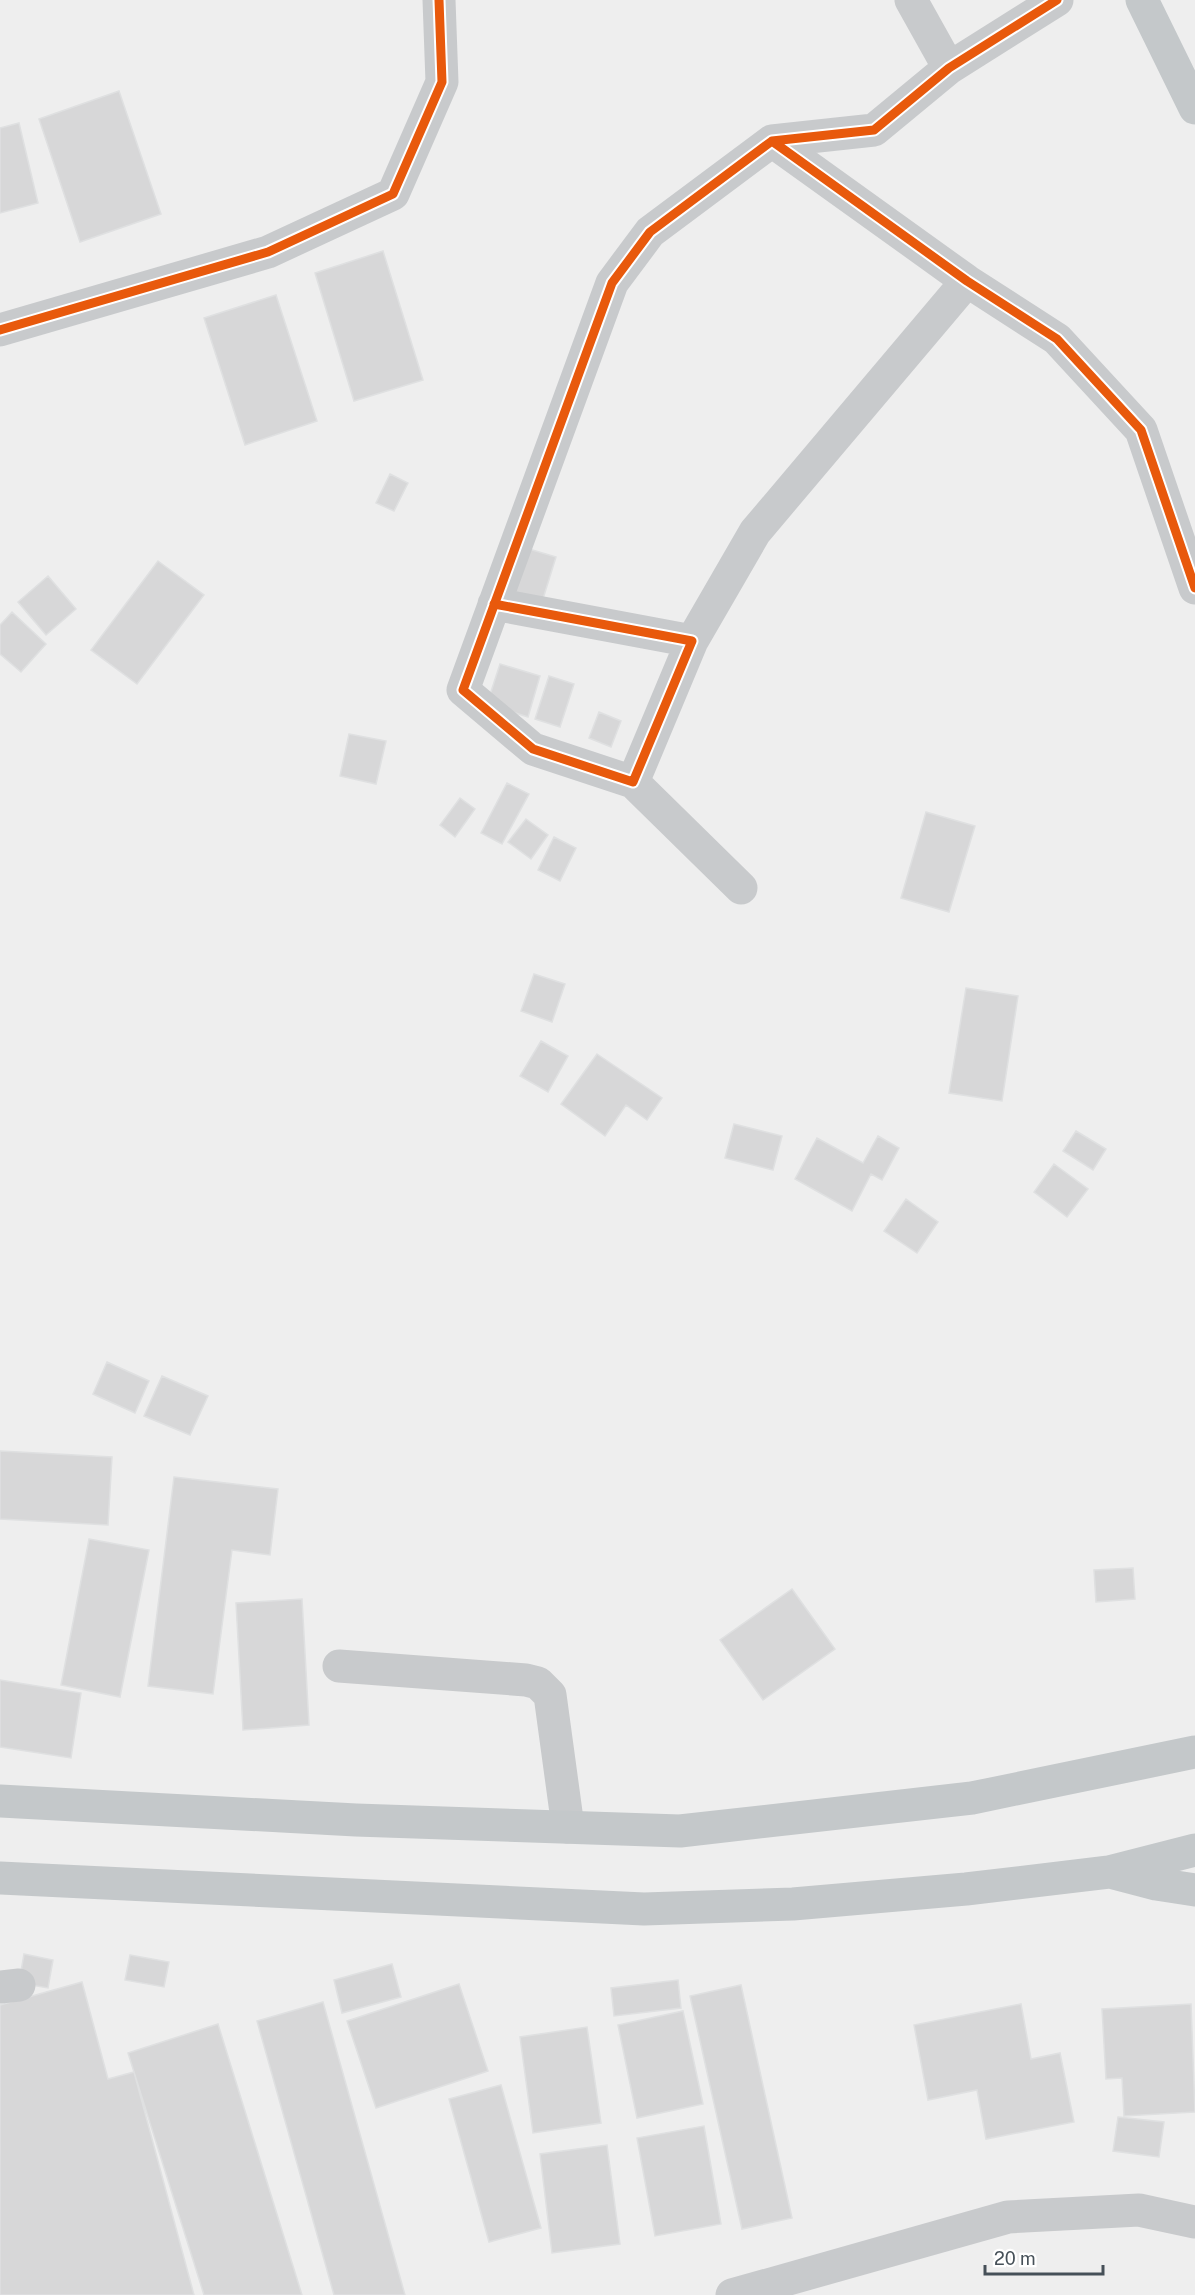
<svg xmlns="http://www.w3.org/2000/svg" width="1195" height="2295" viewBox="0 0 1195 2295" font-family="'Public Sans',sans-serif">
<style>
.building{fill:#d7d7d8;stroke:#dfe0e1;stroke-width:1.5}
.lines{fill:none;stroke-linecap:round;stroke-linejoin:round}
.minor{stroke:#c8cacc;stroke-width:33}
.major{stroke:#c4c8ca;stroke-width:33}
.cycleway-casing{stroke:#fff;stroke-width:13}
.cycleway{stroke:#e8590c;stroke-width:9}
</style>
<rect width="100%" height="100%" fill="#eee"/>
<path class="building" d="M119,91l42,123 -81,28 -41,-123z
M19,123l19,80 -38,10v-85z
M383,251l40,129 -69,21 -39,-128z
M276,295l41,126 -72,24 -41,-127z
M390,474l18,9 -14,28 -18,-8z
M519,546l37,11 -14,45 -37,-10z
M158,561l46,34 -67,89 -46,-34z
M48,576l28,33 -30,26 -28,-33z
M12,612l34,32 -25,28 -21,-18v-29z
M500,664l40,12 -12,41 -41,-13z
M549,676l25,8 -14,43 -25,-8z
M599,712l22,9 -10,26 -22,-9z
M349,734l37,7 -10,43 -36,-8z
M507,783l22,11 -27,50 -21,-11z
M460,798l15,11 -20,28 -15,-12z
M926,812l49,14 -26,86 -48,-14z
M526,819l22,16 -17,24 -23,-17z
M554,837l22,11 -16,33 -22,-11z
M534,974l31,10 -13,38 -31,-11z
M966,988l52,8 -16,105 -53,-8z
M541,1041l27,15 -20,36 -28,-16z
M597,1054l65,44 -15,22 -21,-15 -21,31 -44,-32z
M734,1124l48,12 -9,34 -48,-12z
M1076,1131l30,18 -13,21 -30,-19z
M878,1136l21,12 -17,32 -11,-6 -19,37 -57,-32 22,-41 46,25z
M1054,1164l34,25 -21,28 -33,-25z
M906,1199l32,23 -21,31 -33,-22z
M107,1362l42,19 -14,32 -42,-19z
M162,1376l46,20 -18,39 -46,-19z
M0,1451l112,6 -4,68 -108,-6z
M174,1477l104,12 -8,66 -38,-5 -19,144 -65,-8z
M89,1539l60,11 -29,147 -59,-12z
M1133,1568l2,31 -39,3 -2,-32z
M792,1589l43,60 -72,51 -43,-60z
M302,1599l7,126 -66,5 -7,-127z
M0,1680l81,13 -10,65 -71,-11z
M24,1954l29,6 -5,28 -29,-5z
M130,1955l39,7 -5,25 -39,-7z
M392,1964l9,33 -59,16 -8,-33z
M678,1980l3,28 -67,8 -3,-28z
M82,1982l26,97 26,-7 60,223h-194v-290z
M459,1984l29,87 -112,37 -29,-87z
M741,1985l51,233 -50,11 -52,-233z
M323,2002l82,293h-71l-77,-274z
M1021,2004l10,55 29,-6 14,69 -88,17 -9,-49 -49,10 -14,-75z
M1191,2004l4,108 -71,4 -2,-38 -16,1 -4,-70z
M683,2011l20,93 -66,14 -19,-93z
M218,2024l84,271h-98l-76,-242z
M587,2027l14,96 -68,10 -13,-96z
M501,2085l40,143 -52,14 -40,-143z
M1118,2117l46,5 -5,35 -46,-6z
M704,2126l17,98 -66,12 -18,-98z
M607,2145l13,99 -68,9 -12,-99z"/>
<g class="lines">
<path class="minor" d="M911,0l38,68
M772,141l195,140 90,58 84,91 54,158
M0,330l268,-78 125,-58 49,-112 -3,-82
M494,604l198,37 -59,141 -100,-33 -70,-59 149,-407 38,-51 122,-91 102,-11 75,-62 108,-68
M692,641l63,-109 212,-251
M633,782l108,106
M339,1666l187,14 12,3 12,12 18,132
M0,1987l19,-2
M732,2295l276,-78 131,-7 56,12"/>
<path class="major" d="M1142,0l53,108
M0,1801l356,19 324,11 292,-33 223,-46
M1114,1873l42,11 39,6
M0,1878l644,31 149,-5 173,-15 143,-17 86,-22"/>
<g class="cycleway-casing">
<path id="cycleway" d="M772,141l195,140 90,58 84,91 54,158
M0,330l268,-78 125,-58 49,-112 -3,-82
M494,604l198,37 -59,141 -100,-33 -70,-59 149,-407 38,-51 122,-91 102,-11 75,-62 108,-68"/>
</g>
<use href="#cycleway" class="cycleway"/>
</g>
<path d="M985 2265v9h118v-9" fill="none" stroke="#465058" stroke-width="3"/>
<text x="994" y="2265" font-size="18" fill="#465058" stroke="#ffffff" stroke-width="4.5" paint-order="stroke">20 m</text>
</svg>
